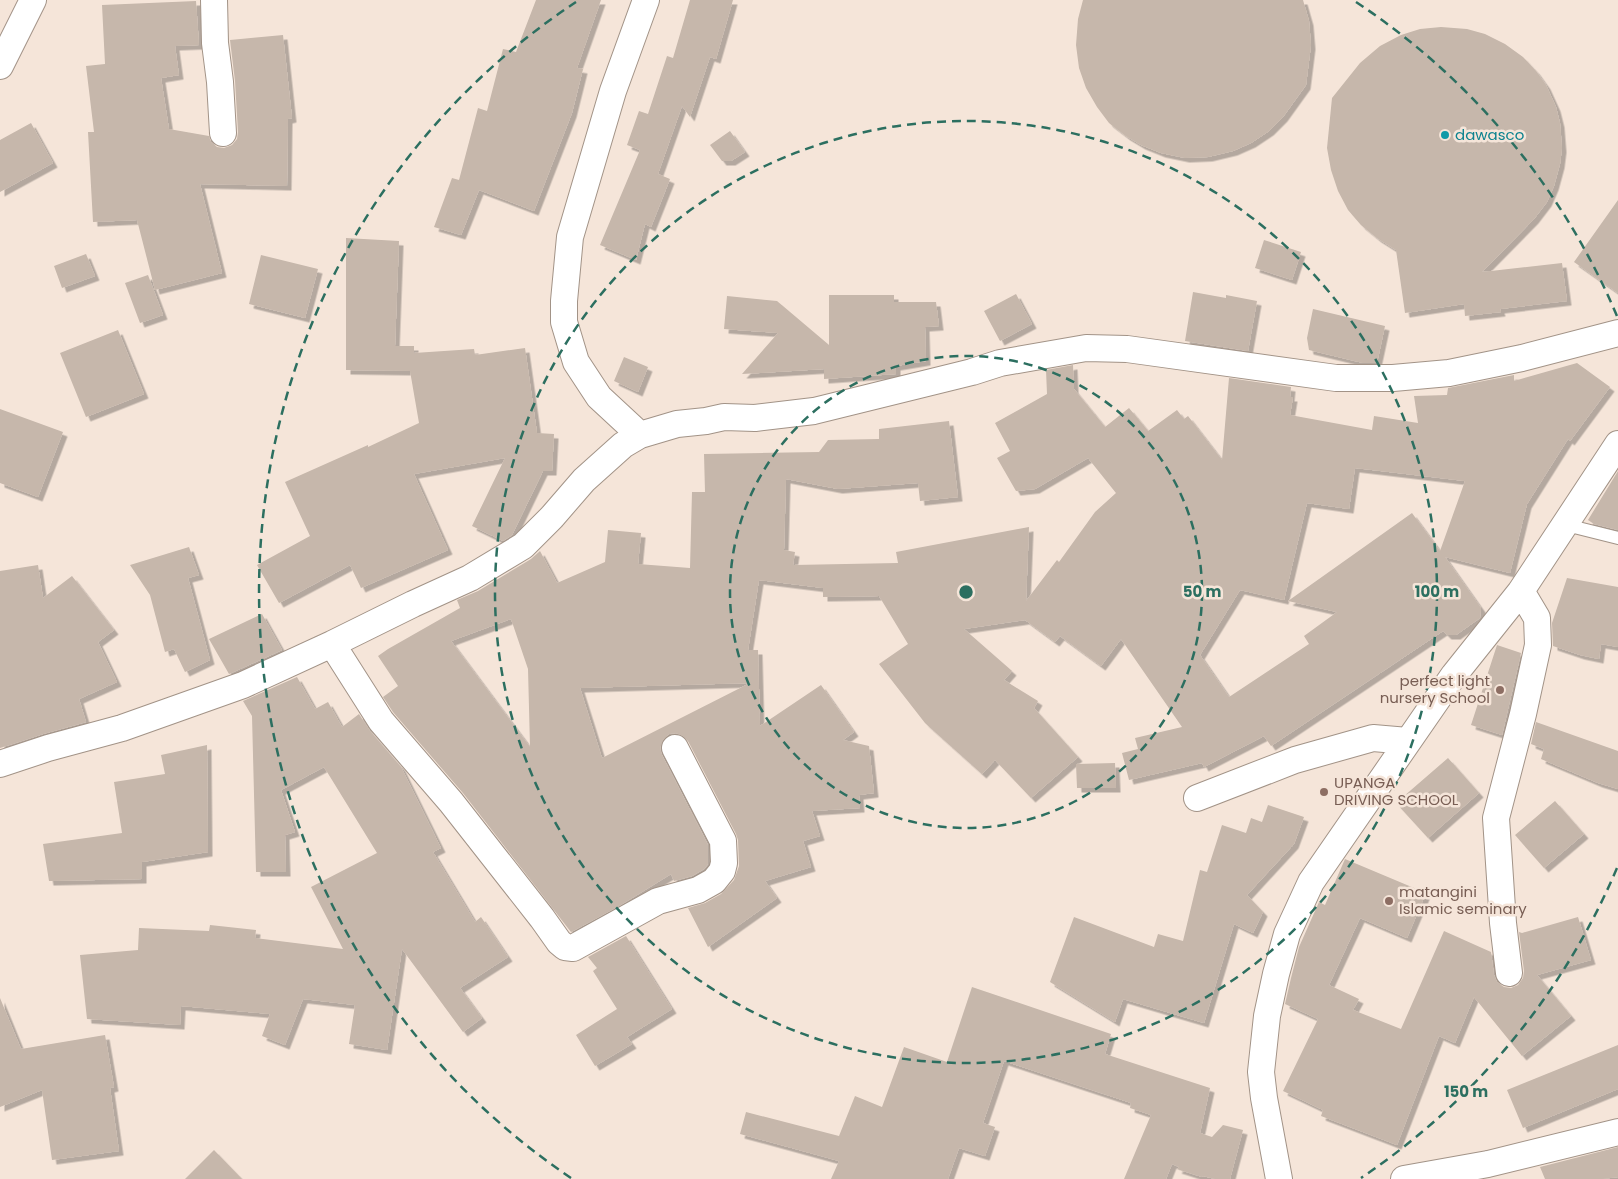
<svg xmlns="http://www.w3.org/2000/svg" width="1618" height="1179" viewBox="0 0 1618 1179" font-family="Poppins,sans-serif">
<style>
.building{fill:#c6b7ab;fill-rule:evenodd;filter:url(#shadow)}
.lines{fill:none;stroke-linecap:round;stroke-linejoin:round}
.lane-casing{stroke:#a29387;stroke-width:14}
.street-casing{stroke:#a29387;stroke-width:28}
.lane{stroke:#fff;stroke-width:12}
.street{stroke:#fff;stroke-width:26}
.ring{fill:none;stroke:#2c6f60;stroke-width:2.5;stroke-dasharray:9 6}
.culture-dot{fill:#0f9aa8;stroke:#f5e5d9;stroke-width:2}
.education-dot{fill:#8d6e63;stroke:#f5e5d9;stroke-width:2}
.labels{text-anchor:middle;stroke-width:5;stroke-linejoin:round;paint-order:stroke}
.culture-label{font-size:15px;fill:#0d838f;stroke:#f5e5d9;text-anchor:start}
.education-label{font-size:15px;fill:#785e54;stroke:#f5e5d9;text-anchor:start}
.centre{fill:#2c6f60;stroke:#f5e5d9;stroke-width:2.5}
.ring-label{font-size:15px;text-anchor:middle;font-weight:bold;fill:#2c6f60;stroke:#f5e5d9;stroke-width:5;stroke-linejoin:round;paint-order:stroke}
</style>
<defs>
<filter id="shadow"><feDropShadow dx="4.5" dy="4.5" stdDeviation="0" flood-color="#0004"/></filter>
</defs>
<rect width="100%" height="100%" fill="#f5e5d9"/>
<path class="building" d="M536,0h65l-24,68 6,1 -11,44 -38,98 -55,-21 -18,45 -27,-8 18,-49 7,2 19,-72 9,3 16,-62 13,3z
M690,0h43l-17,59 -6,-2 -20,60 -8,-11 -24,68 12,5 -19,48 -6,-3 -9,36 -36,-15 40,-95 -13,-5 12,-34 9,3 19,-58 6,2z
M1083,0h220l6,21 2,24 -5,40 -23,32 -14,14 -18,12 -18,8 -25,6 -23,1 -24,-5 -20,-8 -15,-9 -17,-13 -12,-16 -11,-19 -7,-20 -3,-23 2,-26z
M196,1l3,44 -24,1 4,29 -18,3 8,51 40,7 2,6 6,5 7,1 8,-3 5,-6 1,-7 -3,-51 -5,-41 53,-5 9,83 -4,1 -1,67 -87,-2 22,89 -67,17 -18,-70 -44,2 -5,-90h6l-8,-66 19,-2 -3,-59z
M1441,27l26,2 18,5 20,10 18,13 13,14 10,14 10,22 4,16 2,25 -2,16 -6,22 -7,16 -13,17 -52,53 80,-9 5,38 -67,8 1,3 -36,4 -1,-12 -59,9 -9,-63 -19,-12 -16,-13 -13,-15 -10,-19 -7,-21 -4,-22 5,-50 28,-35 20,-17 21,-11 19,-6z
M31,123l22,40 -53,29v-52z
M730,131l15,21 -14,9h-9l-12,-16z
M1618,200v93l-44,-31z
M346,238l53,3 -4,105h19v7l60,-4 1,6 50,-7 12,85 17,1 -2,37h-9l-31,64 -9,6 -31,-15 33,-68 -91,16 34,76 -87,38 -11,-23 -71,38 -22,-38 53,-29 -25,-54 83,-37v2l51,-24 -9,-52 -64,-1z
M1264,240l37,12 -9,28 -37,-12z
M86,254l9,22 -33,12 -8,-22z
M261,255l57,14 -13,49 -56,-14z
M148,275l15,40 -23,8 -15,-40z
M1193,292l33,6v-3l31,6 -9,50 -63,-10z
M1016,294l16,30 -32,17 -16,-30z
M829,295h65v7h42l3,24 -14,1 1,34 -30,5v8l-72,5v-10l-82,5 36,-41 -54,-4 3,-33 50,5 52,44z
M1313,309l72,17 -8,37h-14l-54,-13 -2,-12z
M118,330l26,64 -58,23 -26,-64z
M624,357l24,10 -10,25 -24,-11z
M1577,363l33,24 -40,54 -2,-2 -41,65 -17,69 -65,-16 36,51 -1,10 -24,17h-9l-4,-4 -172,115 -7,-10 -60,31 -2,-4 -73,17 -7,-27 16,-4 -3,-11 47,-11 -61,-88 -20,27 -41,-30 -5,6 -30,-22 -61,9 48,42 -8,9 34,21 -4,7 44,49 -47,41 -36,-38 -13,14 -57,-51 -46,-59 29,-20 -29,-48 -56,1v-9l-64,-8 -11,70h10l2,76 61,-41 33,47 -11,8 26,6 5,47 -15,2 1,13 -48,3 8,25 -17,5 8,26 -46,14 12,17 -69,49 -20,-39 17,-5 16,-9 13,-14 5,-14 -1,-26 -2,-6 -48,-93 -5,-5 -7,-3 -7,1 -6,6 -3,8 2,7 46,90v19l-4,5 -12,7 -18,5 -3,-7 -52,32 -48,26 -108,-139 -70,-81 -10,-15 15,-11 -20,-30 10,-7 72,-41 -3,-8 21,-9 53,-32 9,-8 17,32 48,-21 3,-32 33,3 -3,31 52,4 2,-76h13l-1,-38 115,-2 9,-12 51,-1v-10l70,-8 9,76 -38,4 -2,-18 -80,6 -52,-10 -2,71 11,2 -2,13 105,-2 -2,-11 133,-25 -3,74 31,-41 2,2 36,-50 21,-19 -28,-35 -53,31 -19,2 -19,-33 13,-7 -15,-28 52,-29 -1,-24 27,-5 1,24 31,38 24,-19 19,23 29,-21 7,9 4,-3 34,44 7,-82 62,9 -1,10h3l-3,18 82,15 2,-14 44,7 -4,-27 33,-1 1,-7 66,-13v6zM1355,468l110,13 -25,70 -28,-38 -124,88 49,11 -33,24 5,8 -80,53 -29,-42 40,-65 44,10 23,-97 42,6zM511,619l17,50 2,78 -79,-106zM750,683l-148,75 -22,-70z
M0,409l63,23 -25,65 -38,-14z
M1618,471v59l-24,-6 -6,-4z
M189,547l10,28 -11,3 22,82 -25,12 -11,-23 -9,3 -15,-57 -20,-30z
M38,565l5,33 29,-22 42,54 -16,12 19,40 -38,17 7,23 -43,12 -43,14v-177z
M1567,578l51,9v60l-17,-3 -2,15 -19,-4 -27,-9 -1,-23z
M262,614l20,36 -53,24 -20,-35z
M1497,645l24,8 -19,82 -31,-10z
M297,677l18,32 13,-7 14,25 17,-13 11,17 31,36 40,81 -8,4 42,70 6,-5 27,40 -48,31 22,30 -19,14 -61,-83 -15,101 -38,-6 6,-39 -52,-6 -18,46 -23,-9 8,-22 -89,-8 -1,19 -93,-6 -7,-64 58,-5 1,-22 70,3 1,-6 46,5 -1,8 88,11 -32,-62 66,-34 -53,-86 -43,23 14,42 -10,3 1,37h-30l-4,-156 -9,-15z
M1536,722l82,29v38l-20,-6 -57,-24 3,-10 -13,-5z
M207,745l1,107 -66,10v17l-93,2 -6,-37 79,-11 -8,-51 51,-8 -4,-19z
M1448,758l31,35 -51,45 -32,-35z
M1115,763l1,25h-39l-1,-24z
M1555,801l29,33 -40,34 -29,-33z
M1268,805l36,12 -10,27 -47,51 16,17 -10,21 -19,-9 -30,99 -81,-24 -8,23 -65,-40 24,-65 80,30 4,-13 25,7 17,-71 7,2 15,-47 24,8 5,-15 11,4z
M1345,859l81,34 -19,45 -47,-20 -31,67 30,14 -6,11 48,19 43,-98 47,21 3,23 3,7 7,5 7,1 7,-3 5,-7 1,-7 -5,-39 3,1 56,-16 13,43 -54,15 34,41 -49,40 -48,-59 -19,46 -16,-7 -42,109 -76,-29 2,-6 -40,-19 35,-72 -33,-15 6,-26 8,-31 20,-45 6,3z
M626,936l46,73 -45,28 5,7 -37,22 -19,-31 41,-26 -24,-38 4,-3 -9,-11z
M972,987l139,47 -6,20 105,34 -10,45 12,4 11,-12 20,5 -13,49h-15l-12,-3 -1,1 -25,-8 2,-2 -7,-3 -6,15h-42l27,-64 -21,-7 1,-5 -127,-42 -21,62 12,4 -10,29 -26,-8 -11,31h-117l8,-18 -99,-27 6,-22 93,24 16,-40 27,11 22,-60 43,15z
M0,998l21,51 84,-14 9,52 -4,1 9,63 -67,9 -10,-70 -42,17z
M1618,1045v44l-95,39 -16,-38z
M1618,1147v30l-16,2h-57l-5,-12z
M214,1150l28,29h-57z"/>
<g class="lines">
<g class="lane-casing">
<path id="lane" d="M1566,525l52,13"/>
</g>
<g class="street-casing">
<path id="street" d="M214,0l1,43 5,39 3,51
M0,66l33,-66
M640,435l-41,-38 -23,-35 -12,-40v-21l6,-64 43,-146 33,-91
M332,644l49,77 70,81 91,116 17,24 6,5 8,1 85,-47 40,-11 16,-9 8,-10 2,-8 -1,-22 -48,-93
M0,764l48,-16 74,-20 121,-43 89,-41 81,-40 57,-26 53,-32 29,-29 32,-37 39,-35 17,-10 37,-11 29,-3 18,-4 31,1 59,-7 158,-39 28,-9 86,-15 41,1 209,29h57l56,-5 73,-15 96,-25
M1197,798l98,-38 78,-22 35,3
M1509,973l-6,-50 -7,-105 27,-104 15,-69 -1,-27 -16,-27
M1279,1179l-15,-81 -3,-26 6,-56 9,-42 11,-40 24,-52 143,-207 67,-84 97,-147
M1404,1179l84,-15 130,-32"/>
</g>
<use href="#lane" class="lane"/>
<use href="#street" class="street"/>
</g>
<g class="ring">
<circle cx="966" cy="592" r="236"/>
<circle cx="966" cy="592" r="471"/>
<path d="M1617 868A707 707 0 0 1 1361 1178M571 1178A707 707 0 0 1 576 2M1356 2A707 707 0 0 1 1617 316"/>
</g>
<circle class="culture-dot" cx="1445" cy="135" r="5"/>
<g class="education-dot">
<circle cx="1500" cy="690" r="5"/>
<circle cx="1324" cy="792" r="5"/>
<circle cx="1389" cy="901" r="5"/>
</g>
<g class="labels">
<g class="culture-label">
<text x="1455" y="140">dawasco</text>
</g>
<g class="education-label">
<text x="1490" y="686" text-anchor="end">perfect light<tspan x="1490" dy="17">nursery School</tspan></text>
<text x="1334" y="788">UPANGA<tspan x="1334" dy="17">DRIVING SCHOOL</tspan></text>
<text x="1399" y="897">matangini<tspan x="1399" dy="17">Islamic seminary</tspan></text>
</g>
</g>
<circle cx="966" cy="592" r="8" class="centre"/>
<g class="ring-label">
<text x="1202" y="597">50 m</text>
<text x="1437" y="597">100 m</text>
<text x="1466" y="1097">150 m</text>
</g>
</svg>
